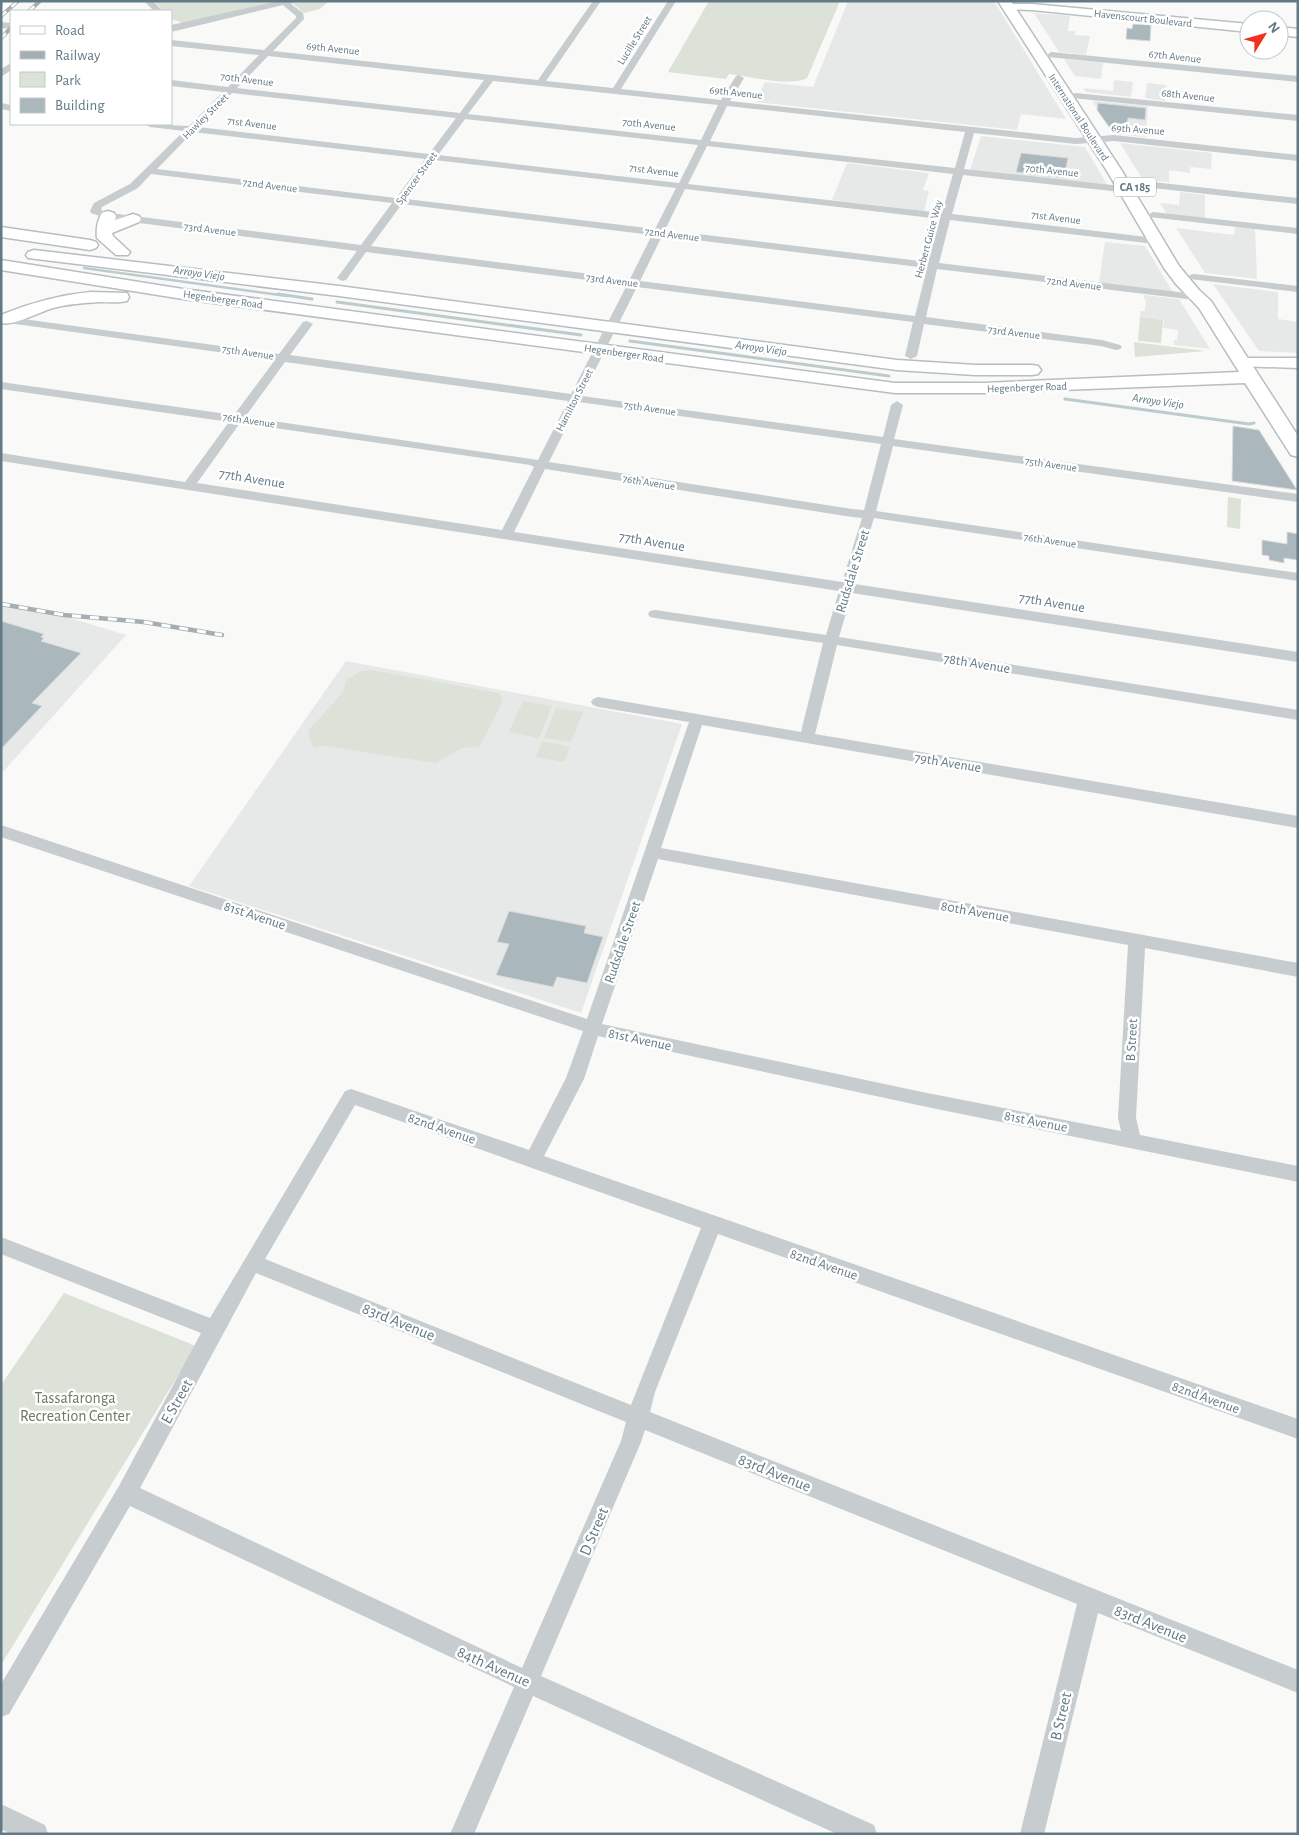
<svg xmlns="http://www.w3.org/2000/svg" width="1299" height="1835" viewBox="0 0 1299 1835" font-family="'Alegreya Sans',sans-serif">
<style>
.built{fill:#e7e9e8}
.green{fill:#dce2d7}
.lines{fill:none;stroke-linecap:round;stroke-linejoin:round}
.stream-far1{stroke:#bcccce;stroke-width:2.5}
.stream{stroke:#bcccce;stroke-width:3}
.building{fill:#aab7bc;stroke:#dbdbd9}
.secondary-casing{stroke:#b9c0c4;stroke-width:3}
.primary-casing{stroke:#b7bec1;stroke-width:3}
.street{fill:#c7cccf;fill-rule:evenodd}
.secondary{fill:#fff;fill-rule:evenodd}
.primary{fill:#fff;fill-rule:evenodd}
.rail-far1-casing{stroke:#a5aeb3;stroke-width:4}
.rail-casing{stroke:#a5aeb3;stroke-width:4.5}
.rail-far1{stroke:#fff;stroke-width:2.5;stroke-dasharray:7;stroke-linecap:butt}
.rail{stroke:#fff;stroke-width:3;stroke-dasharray:9;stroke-linecap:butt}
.labels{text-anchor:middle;stroke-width:5;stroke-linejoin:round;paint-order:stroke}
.far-street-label{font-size:11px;fill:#627a85;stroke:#fff}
.shield{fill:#fff;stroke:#91a2aa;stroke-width:1}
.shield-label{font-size:12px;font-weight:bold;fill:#627a85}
.far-water-label{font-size:12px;font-style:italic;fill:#5d7a7e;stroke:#fff}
.street-label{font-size:14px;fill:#627a85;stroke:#fff}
.near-street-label{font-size:16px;fill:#627a85;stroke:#fff}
.near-park-label{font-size:16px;fill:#6a7b61;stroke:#fff}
</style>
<rect width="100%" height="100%" fill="#f9f9f7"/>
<path class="built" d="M848,1h146l72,118 -45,-5 -4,16 -261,-28 9,-20 48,5z
M1034,13l36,3 -2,15h7v4l15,1 -4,19 -27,-3z
M1064,59l39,4 -2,16 -26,-3z
M1114,80l19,2 -2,15 -45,-5 -3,-4 30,3z
M1147,83l19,2 -1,16 -20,-3z
M1092,101l56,5 -2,31 -33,-3z
M981,136l104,11 23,39 -138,-16z
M1120,143l92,10 -1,16 -21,-2v6l-21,-3v12l-26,-2z
M847,163l82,10 -6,17 6,1 -5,20 -92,-11z
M1180,192l25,3v24l-38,-5 -7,-11 19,2z
M1235,227l20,2 2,50 -52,-6 -29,-45 58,7z
M1105,242l40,4 28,46 -74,-9z
M1213,284l65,8v27l20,3v31l-39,-2z
M1144,295l35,4 31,50 -36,-4v-5h3l1,-10 -15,-2 1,-8 -24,-3 1,-6h4l1,-11 -2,-1z
M1,605l56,9 69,21 -125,139z
M346,661l336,63 -101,289 -392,-127z"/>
<path class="green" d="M154,1h127l-98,22 -12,-4v-8h-7z
M290,1h39l-9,8 -16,4z
M709,1h131l-33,77c-16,9 -59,-2 -78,-4l-3,5 -58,-7z
M1140,317l23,3 -2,23 -23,-2z
M1134,342l72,9 -71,6z
M1228,497l13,2 -1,30 -13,-2z
M371,670l128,23 4,8 -23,45 -18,2 -26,15 -111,-17 -11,1 -4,-7 -2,-9 35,-39 3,-12 15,-9z
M523,701l29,5 -13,32 -30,-6z
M556,708l27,4 -12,30 -27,-4z
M542,741l28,6 -6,15 -28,-5z
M64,1293l132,53 -195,319v-280z"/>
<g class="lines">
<path class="stream-far1" d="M84,268l203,28"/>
<path class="stream" d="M278,294l34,5
M337,302l244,33
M630,341l259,35
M1065,399l184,25 5,-1"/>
</g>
<path class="building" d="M1133,24l18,1 -1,16 -24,-2 1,-11 5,1z
M1098,103l48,5 -1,12 -17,-2 -2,11 -16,-1 -13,-18z
M1021,153l47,5 -4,20 -48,-6z
M1233,426l26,4 38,60 -65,-9z
M1287,532l11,2v26l-14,-2v5l-15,-3v-4l-7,-1v-15l25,4z
M1,621l43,13 -3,3 3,1 -3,3 40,12 -49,50 10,3 -41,43z
M509,911l77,15 -2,7 19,4 -16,46 -30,-6 -4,10 -57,-12 13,-31 -12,-2z"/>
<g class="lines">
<g class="secondary-casing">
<path id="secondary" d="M3,1h13l-11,10 -4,1z
M1008,4h24l217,20v8l-217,-22 -28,-1 -2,-2 2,-2z
M1279,27l19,2v8l-19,-2z
M1242,358h56v10l-62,-2 -2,-3 2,-3z"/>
</g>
<g class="primary-casing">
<path id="primary" d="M998,1h13l111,170 57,95 20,24 12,11 87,135v21l-7,-2 -46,-72 -261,10h-89l-712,-94 -182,-29v-10l182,29 712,94h89l255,-11 -40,-64 -23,-24 -12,-16 -57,-97z
M108,211l6,2 2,3 -1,4 18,-6 6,2 2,3 -2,3 -27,11 1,3 17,16 -2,3h-12l-19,-17c-1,-9 0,-17 5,-25z
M1,227l89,13 6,2 2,3 -2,3 -6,2 -89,-13z
M34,250l305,36 558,74 78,5h57l6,1 3,4 -3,4 -6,1h-57l-78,-5 -558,-74 -311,-38 -2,-3 2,-3z
M91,292l36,1 2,4 -2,4c-9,2 -18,1 -27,1 -16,1 -32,2 -47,6 -14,4 -38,18 -52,15v-8c29,-12 58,-20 90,-23z"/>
</g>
<path class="street" d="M144,1h9l10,10h-9z
M279,1h16l-4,3 12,9 1,6 -31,32 265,29 55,-79h8l-55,80 67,7 55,-87h8l-55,88 100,11 15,-24 3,-1 5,3 -14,23 346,37 38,-3 184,20v6l-184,-20 -38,3 -102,-11 -10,36 148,16 12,-1 5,3 -5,3 -12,1 -149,-16 -11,39 203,24 5,3 -5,3 -205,-24 -11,43 256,31 5,3 -5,3 -258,-31 -11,48 176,23 18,5 2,2 -2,2 -4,1 -15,-4 -177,-22 -7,32 -6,3 -6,-3 8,-34 -276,-35 -55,109 301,41 8,-32 6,-4 6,4 -9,34 404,55v8l-405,-56 -17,65 422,62v8l-424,-63 -20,66 444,68v10l-446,-69 -13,44 459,73v10l-461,-75 -22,89 483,82v12l-596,-103 -41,123 637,115v14l-153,-29 -9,170 4,17 158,31v16l-371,-75 -329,-71 -14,43 -40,77 754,263v20l-580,-205 -63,158 -5,20 648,258v23l-200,-80 -54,221h-24l57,-230 -432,-174 -4,12 -100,234 333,149 3,9h-40l-304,-138 -59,138h-24l64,-147 -384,-181 -121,208 -8,3v-33l118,-198 82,-153 -200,-79v-17l209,81 135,-227 6,-2 178,61 37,-72 17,-47 -582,-194v-12l586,194 102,-297 -91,-15 -5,-2 -2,-3 2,-3 5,-2 203,35 22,-89 -168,-25 -5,-1 -2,-3 2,-3 5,-1 171,25 13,-44 -838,-130v-8l184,29 44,-60 -228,-33v-7l233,33 41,-55 -274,-38v-6l278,38 24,-32 4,-1 6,3 -23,31 281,39 56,-109 -261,-33 -20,28 -4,1 -5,-3 20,-27 -249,-32 -17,-6 -1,-2 4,-8 36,-19 54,-53 -34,-4 -5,-3 44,2 34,-34 -52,-6v-6l57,7 31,-32 -88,-9v-6l93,10 32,-32v-2l-13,-11 -112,27v-7zM268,56l216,24 -24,33 -223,-25zM493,81l225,24 -17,35 -233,-26zM232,93l224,25 -27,36 -231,-27zM727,106l238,26 -10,36 -245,-27zM465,119l233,26 -19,38 -241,-28zM193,132l232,27 -29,39 -239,-29zM707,146l246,28 -11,39 -254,-29zM434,160l242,28 -21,41 -249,-30zM151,174l241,29 -31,42 -251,-32 -9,-3 1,-3 36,-19zM685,189l255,30 -12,43 -263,-32zM402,204l250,31 -22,44 -259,-33zM662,236l265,32 -12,48 -275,-35zM285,362l283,39 -30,59 -293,-43zM579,402l302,42 -17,66 -12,-1 -303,-47zM240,423l290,42 4,2 -32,63 -305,-47zM545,469l307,48 10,1 -20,64 -328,-50zM658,859l470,86 -10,173 3,13 -194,-38 -325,-69zM355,1105l346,123 -70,177 -366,-146zM256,1273l370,149 -5,19 -99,227 -382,-180z
M1,22l10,1v6l-10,-1z
M1051,52l247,24v6l-250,-25 -1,-2z
M11,63v7l-10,7v-8z
M1075,93l223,22v6l-226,-23 -2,-2z
M1,103l10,2v6l-10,-2z
M1144,181l154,17v6l-154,-17 -11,1 -5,-3 1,-2z
M1153,212l145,16v6l-149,-17 -1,-2z
M1194,274l104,12v6l-108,-13 -1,-2 1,-2z
M1,1804l44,21 3,9h-38l-9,-5z"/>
<use href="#secondary" class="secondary"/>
<use href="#primary" class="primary"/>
<g class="rail-far1-casing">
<path id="rail-far1" d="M29,11l11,-10
M1,16l17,-15
M1,38l10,-10"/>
</g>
<g class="rail-casing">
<path id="rail" d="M1,604l63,11 80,7 78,13"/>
</g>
<use href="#rail-far1" class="rail-far1"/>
<use href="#rail" class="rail"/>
</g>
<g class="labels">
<g class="far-street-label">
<text transform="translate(1143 18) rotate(6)" y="4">Havenscourt Boulevard</text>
<text transform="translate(634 40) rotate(-58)" y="4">Lucille Street</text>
<text transform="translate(333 48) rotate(6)" y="4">69th Avenue</text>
<text transform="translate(1175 56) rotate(6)" y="4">67th Avenue</text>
<text transform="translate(247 79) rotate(7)" y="4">70th Avenue</text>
<text transform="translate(736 92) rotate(6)" y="4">69th Avenue</text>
<text transform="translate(1188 95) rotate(6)" y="4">68th Avenue</text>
<text transform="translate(205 116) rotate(-45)" y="4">Hawley Street</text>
<text transform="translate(1079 117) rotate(57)" y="4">International Boulevard</text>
<text transform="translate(252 123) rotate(7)" y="4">71st Avenue</text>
<text transform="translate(649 124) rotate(6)" y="4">70th Avenue</text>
<text transform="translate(1138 129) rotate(4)" y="4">69th Avenue</text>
<text transform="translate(654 170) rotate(7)" y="4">71st Avenue</text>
<text transform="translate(1052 170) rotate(6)" y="4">70th Avenue</text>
<text transform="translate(416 178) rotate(-54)" y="4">Spencer Street</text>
<text transform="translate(270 185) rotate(7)" y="4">72nd Avenue</text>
<text transform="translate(1056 217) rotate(7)" y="4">71st Avenue</text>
<text transform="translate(210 229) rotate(7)" y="4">73rd Avenue</text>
<text transform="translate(672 234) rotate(7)" y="4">72nd Avenue</text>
<text transform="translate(928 239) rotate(-75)" y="4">Herbert Guice Way</text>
<text transform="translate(612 280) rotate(7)" y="4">73rd Avenue</text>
<text transform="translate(1074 283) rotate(7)" y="4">72nd Avenue</text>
<text transform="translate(223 299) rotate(8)" y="4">Hegenberger Road</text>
<text transform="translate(1014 332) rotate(7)" y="4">73rd Avenue</text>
<text transform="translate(248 352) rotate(8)" y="4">75th Avenue</text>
<text transform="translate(624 353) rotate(8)" y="4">Hegenberger Road</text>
<text transform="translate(1027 387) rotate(-2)" y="4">Hegenberger Road</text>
<text transform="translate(574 400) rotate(-63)" y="4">Hamilton Street</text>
<text transform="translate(650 408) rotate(8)" y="4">75th Avenue</text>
<text transform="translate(249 420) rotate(8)" y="4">76th Avenue</text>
<text transform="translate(1051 464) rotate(8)" y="4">75th Avenue</text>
<text transform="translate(649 482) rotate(9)" y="4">76th Avenue</text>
<text transform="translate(1050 540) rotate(8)" y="4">76th Avenue</text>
</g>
<rect class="shield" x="1114" y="177.5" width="42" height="19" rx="4"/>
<g class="shield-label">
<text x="1135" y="191">CA 185</text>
</g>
<g class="far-water-label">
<text transform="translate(199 273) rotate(8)" y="4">Arroyo Viejo</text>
<text transform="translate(761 348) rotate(8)" y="4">Arroyo Viejo</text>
<text transform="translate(1158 401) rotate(8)" y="4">Arroyo Viejo</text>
</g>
<g class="street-label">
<text transform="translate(252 478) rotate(9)" y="5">77th Avenue</text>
<text transform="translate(652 541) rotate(9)" y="5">77th Avenue</text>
<text transform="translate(852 571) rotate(-73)" y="5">Rudsdale Street</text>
<text transform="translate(1052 602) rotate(9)" y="5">77th Avenue</text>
<text transform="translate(977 663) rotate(9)" y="5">78th Avenue</text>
<text transform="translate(948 762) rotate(9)" y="5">79th Avenue</text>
<text transform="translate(975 911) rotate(10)" y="5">80th Avenue</text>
<text transform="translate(255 915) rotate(18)" y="5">81st Avenue</text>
<text transform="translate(622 942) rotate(-71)" y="5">Rudsdale Street</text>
<text transform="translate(640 1039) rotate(12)" y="5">81st Avenue</text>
<text transform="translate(1131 1040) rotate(-87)" y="5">B Street</text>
<text transform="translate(1036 1121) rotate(11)" y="5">81st Avenue</text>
<text transform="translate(442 1128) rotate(19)" y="5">82nd Avenue</text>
<text transform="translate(824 1264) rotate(19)" y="5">82nd Avenue</text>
<text transform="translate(1206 1397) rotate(20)" y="5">82nd Avenue</text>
</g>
<g class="near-street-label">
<text transform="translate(399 1321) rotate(22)" y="6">83rd Avenue</text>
<text transform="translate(176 1401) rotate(-61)" y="6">E Street</text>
<text transform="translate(775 1472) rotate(22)" y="6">83rd Avenue</text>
<text transform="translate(593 1531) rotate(-67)" y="6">D Street</text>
<text transform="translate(1151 1623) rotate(22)" y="6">83rd Avenue</text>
<text transform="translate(494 1666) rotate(24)" y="6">84th Avenue</text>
<text transform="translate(1060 1716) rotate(-77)" y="6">B Street</text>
</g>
<g class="near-park-label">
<text x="75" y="1403">Tassafaronga<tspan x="75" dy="18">Recreation Center</tspan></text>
</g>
</g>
<rect width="1299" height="1835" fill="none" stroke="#627a85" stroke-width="5"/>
<rect x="10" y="10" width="162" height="115" fill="#ffffff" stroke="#c0cace"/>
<rect x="20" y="26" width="25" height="8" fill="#ffffff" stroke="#c0cace"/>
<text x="55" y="35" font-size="15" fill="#627a85">Road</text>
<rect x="20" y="51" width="25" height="8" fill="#a5aeb3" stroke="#c0cace"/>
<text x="55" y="60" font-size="15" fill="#627a85">Railway</text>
<rect x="20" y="72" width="25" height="15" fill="#dce2d7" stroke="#c0cace"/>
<text x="55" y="85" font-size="15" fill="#627a85">Park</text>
<rect x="20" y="98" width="25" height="15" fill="#aab7bc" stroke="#c0cace"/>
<text x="55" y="110" font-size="15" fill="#627a85">Building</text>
<g transform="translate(1264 35) rotate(53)"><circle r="24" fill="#ffffff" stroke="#c0cace"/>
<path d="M0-4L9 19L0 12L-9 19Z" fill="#f3301d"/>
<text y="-8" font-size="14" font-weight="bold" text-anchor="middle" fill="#627a85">N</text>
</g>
</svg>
